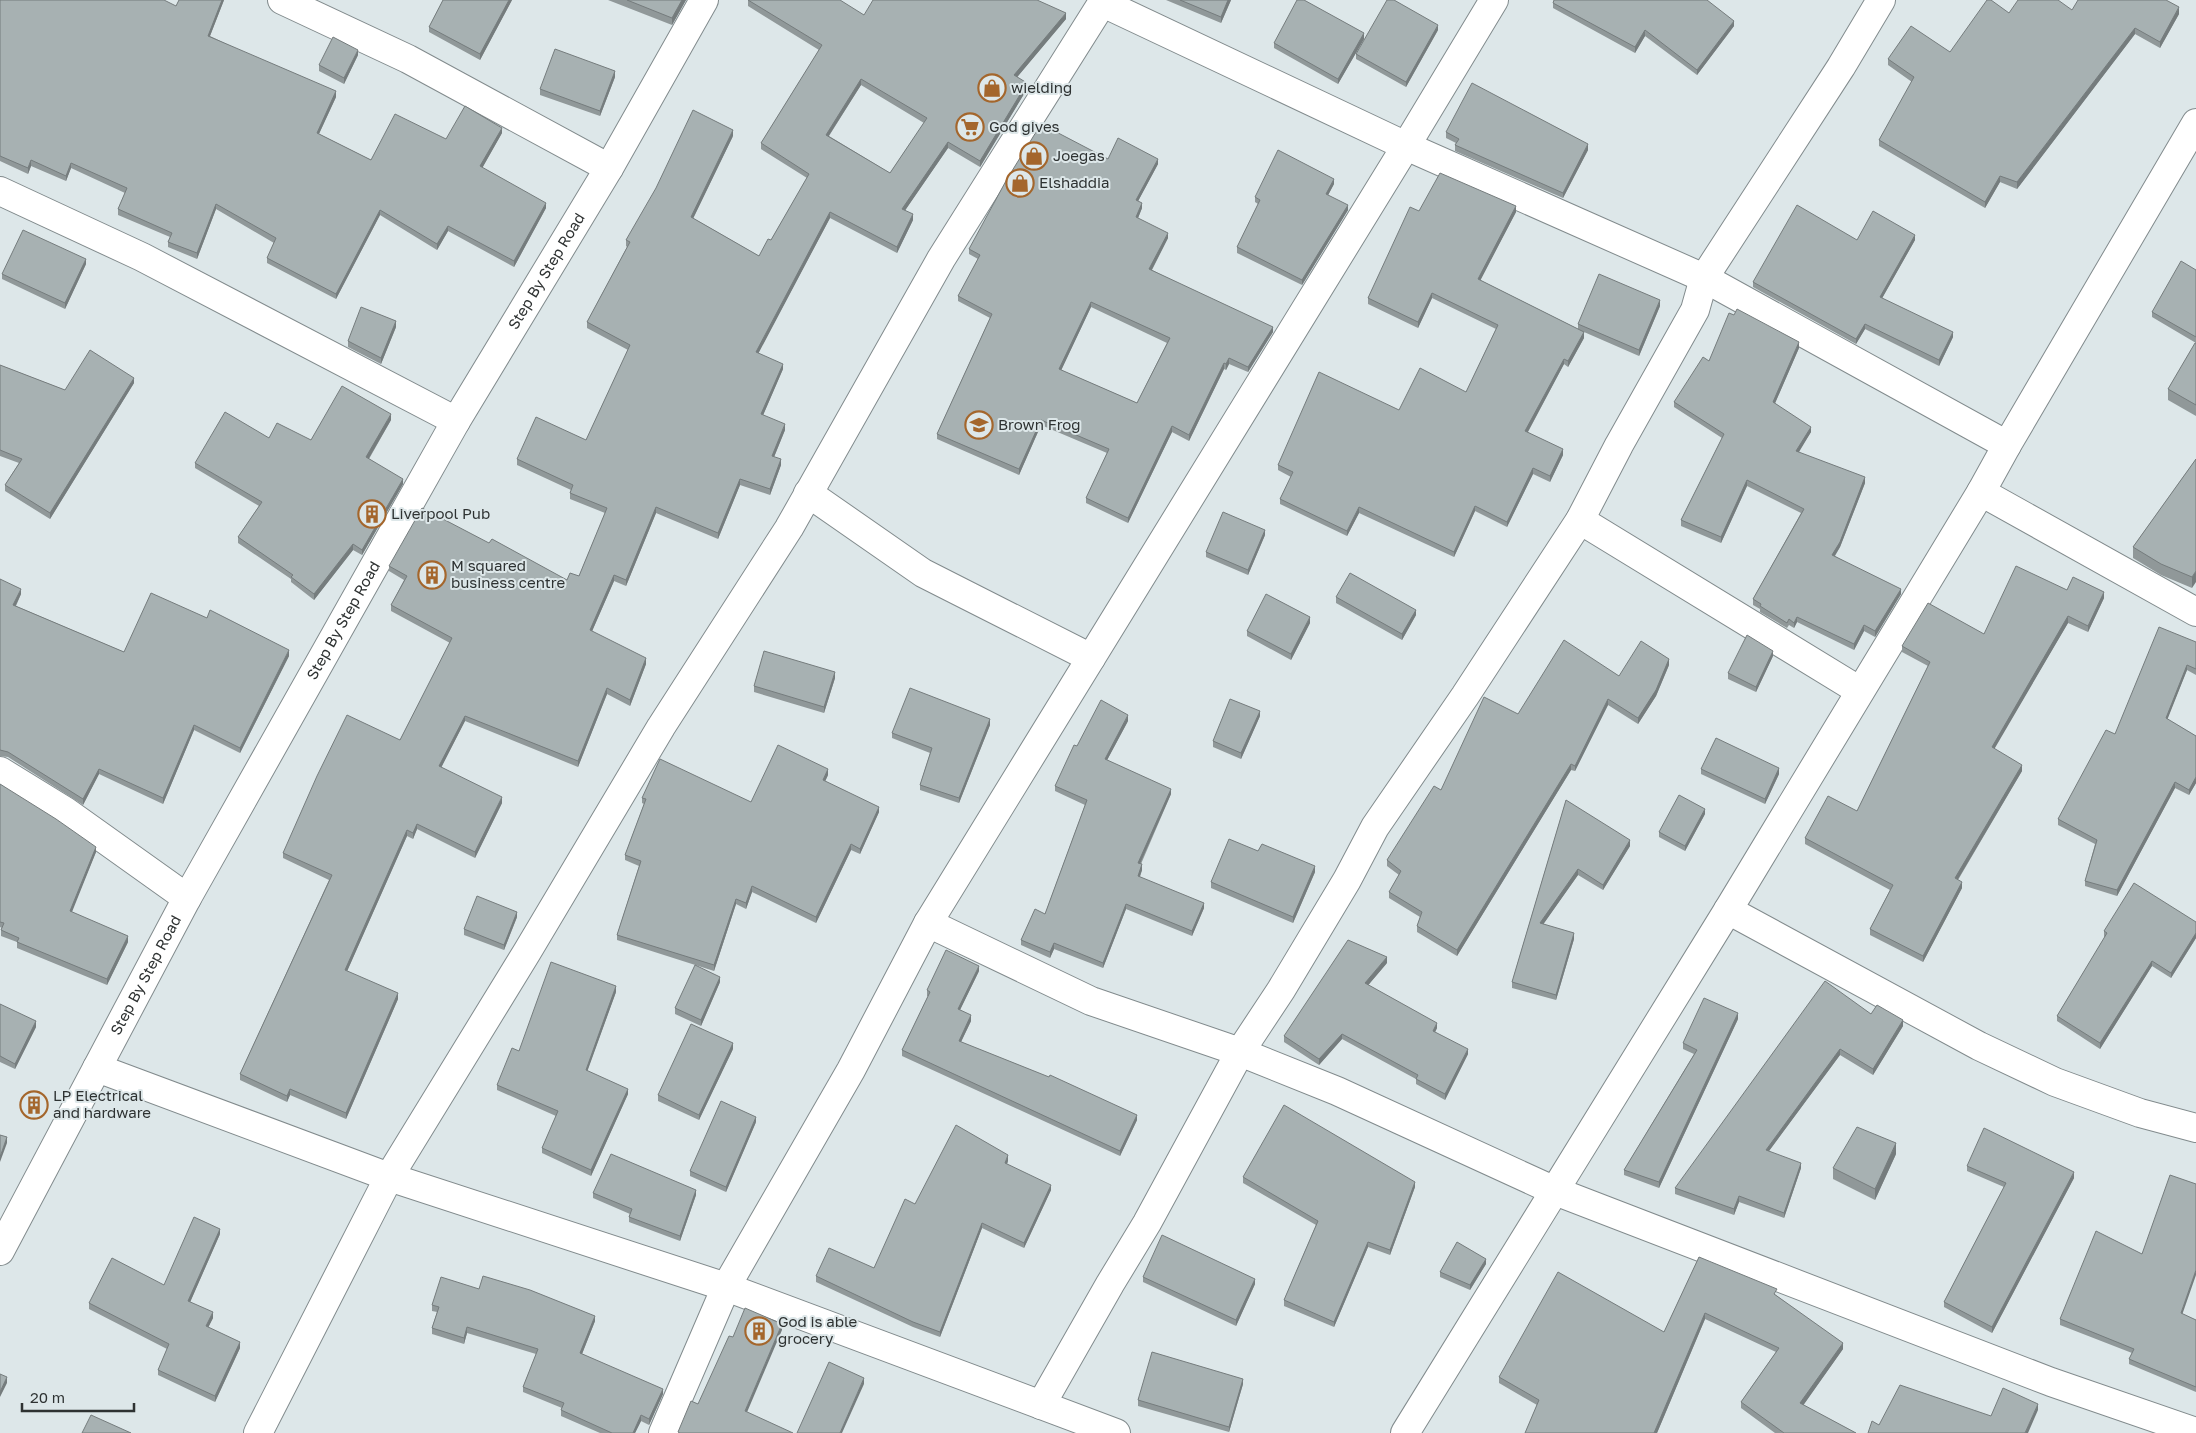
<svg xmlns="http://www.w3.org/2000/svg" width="2196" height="1433" viewBox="0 0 2196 1433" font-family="'Golos Text',sans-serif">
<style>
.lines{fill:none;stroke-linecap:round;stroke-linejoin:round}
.minor-casing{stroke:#828b8d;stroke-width:30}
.minor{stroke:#fff;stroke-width:28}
.wall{fill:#909899;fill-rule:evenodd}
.shaded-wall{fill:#757c7d}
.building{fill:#a7b1b2;stroke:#757c7d;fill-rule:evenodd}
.labels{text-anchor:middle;stroke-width:4;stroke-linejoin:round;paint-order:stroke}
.poi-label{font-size:15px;fill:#2e3232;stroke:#dde7e9;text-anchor:start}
.street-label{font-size:15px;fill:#2e3232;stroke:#dde7e9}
</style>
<rect width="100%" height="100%" fill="#dde7e9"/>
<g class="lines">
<g class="minor-casing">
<g id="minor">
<path d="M282,0l126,59 201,109"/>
<path d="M1103,3l303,143 298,132 303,167"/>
<path d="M0,191l142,66 314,164"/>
<path d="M1981,492l215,120"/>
<path d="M808,493l115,80 168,85"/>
<path d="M1580,520l280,171"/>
<path d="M0,771l65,40 122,87"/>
<path d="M1728,910l251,136 76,36 85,31 56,15"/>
<path d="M928,923l163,78 149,51 97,39 218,100 496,191 145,50"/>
<path d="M97,1068l292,109 337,110 390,146"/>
<path id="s1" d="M0,1251l187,-353 269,-477 153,-253 95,-168"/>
<path d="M1041,1405l69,-121 37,-61 93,-171 41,-62 66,-110 28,-53 90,-131 115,-176 39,-75 76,-135 9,-32 137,-211 40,-67"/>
<path d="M258,1433l131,-256 138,-225 134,-225 128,-199 152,-269 163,-259"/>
<path d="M663,1433l63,-146 125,-217 77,-147 478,-777 88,-146"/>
<path d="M1405,1433l323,-523 253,-418 26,-47 189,-322"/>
</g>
</g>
<use href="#minor" class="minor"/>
</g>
<path class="wall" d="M0,0l176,6 3,-6h45l-14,36 126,61 -17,37 52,26 75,-21 56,-6 -20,35 64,40 -32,59 -66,-36 -11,19 -57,-35 -44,84 -69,-36v-5l7,-15 -58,-34 -19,50 -29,-12v-5l2,-5 -52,-22v-6l7,-16 -54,-25 -5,13 -35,-15 -3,8 -28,-13z
M443,0h69l-32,60 -51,-28v-5z
M608,0h78l-14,25z
M748,0l116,15 202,4 -49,58 10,12 -47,78 -32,-19 -43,62 8,10 -16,33 -67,-35 -72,135 25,16 -20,46 22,15 -11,27 7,8 -11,30 -30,-10 -22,54 -62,-26 -30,73 -12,-5 -22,50 54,33 -16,42 -23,-12 -29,73 -113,-46 -24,46 61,36 -27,55 -58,-29 -4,10 -6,-3 -60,135 51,28 -52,120 -56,-24 -3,7 -47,-22v-6l89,-194 -46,-22v-5l117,-113 50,-97 -59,-32v-6l13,-25 -15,-9v-5l100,-23 78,37 12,-4 26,-63 -35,-14v-6l1,-3 -54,-25v-6l69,-19 42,-90 -41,-22v-6l40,-75 -1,-1v-6l107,-104 -40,82 66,38 12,-16 36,-62 -46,-29v-6l58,-93 -71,-44zM861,85l63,38 -34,50 -61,-37z
M1166,0h65l-10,23z
M1553,3l181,23 -37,49 -52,-39 -10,17 -82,-45z
M2072,10l107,4 -19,34 -25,-14 -118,155 -17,-7 -15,26 -106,-62v-6l33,-58 -24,-17v-6l62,-7 59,-39z
M1438,30l-32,57 -50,-28v-5z
M1364,39l-26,45 -64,-36v-5z
M358,55l-14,29 -25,-13v-6z
M615,77l-15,39 -60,-21v-6z
M1446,132l142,18 -25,48 -108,-47v-6l1,-2 -10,-5z
M1108,159l50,5 -20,37 4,7 -4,10 30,20 -16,32 121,62 -25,40 -19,-8 -3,6 -2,-1 -35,72 -17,-9 -44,91 -42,-20v-5l21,-45 -66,-28 -22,50 -82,-36v-5l53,-116 -32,-17v-5l20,-37 -9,-5v-5zM1091,307l76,36 -30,60 -76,-33z
M1334,184l-6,11 20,15 -46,75 -65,-32v-6l21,-43 -3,-2v-5z
M1419,211l97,1 -36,68 98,49v-5l82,-18 -21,50 -55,-24v6l-16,29 -4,-3 -36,68 35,23 -13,27 -17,-8 -26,53 -32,-16 -21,46 -95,-44 -12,23 -67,-32v-5l11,-22 -13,-7v-5l121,-55 67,-18 30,-63 -64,-31 -14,30 -50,-24v-6z
M1857,240h58l-33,58 71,39 -14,29 -74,-37 -9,15 -103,-57v-5z
M86,264l-21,45 -63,-30v-5z
M2196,270v73l-44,-26v-5z
M396,327l-15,37 -33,-17v-6z
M2196,343v73l-28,-16v-11z
M1799,348l-24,55 36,29 -13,20 67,31 -25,64 -5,9 66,38 -26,43 -11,-6 -10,19 -57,-28 -3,6 -5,-3 -2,3 -27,-16v-3l-7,-4v-6l48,-86 -54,-27 -26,57 -40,-17v-6l41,-82 -48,-31v-5z
M0,365l65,25 69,-7 -84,136 -45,-28v-6l14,-22 -19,-7z
M391,420l-22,39 34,25 -41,71 -9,-5 -39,50 -23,-18v-3l-53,-36v-6l21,-31 -64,-38v-5l74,-25 42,2z
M2196,459l-4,129 -31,-13 -28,-17v-11z
M1265,535l-17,40 -42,-18v-5z
M0,579l21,15 -5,12 108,46 165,4 -49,97 -46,-23 -31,74 -64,-30 -16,31 -75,-48 -8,-1z
M2067,590l37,8 -16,34 -20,-9 -74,125 28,23 -64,109 4,8 -39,74 -53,-27v-6l20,-39 -85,-46v-6l52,-27 71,-145 -26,-14v-6l82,-12z
M1336,597l80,18 -14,25 -66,-37z
M1310,623l-19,37 -44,-24v-5z
M2196,642v33l-9,-5 -20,49 29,17v47l-7,12 -14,-7 -58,108 -32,-10v-5l10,-37 -37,-19v-6l57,-85z
M1773,656l-17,36 -28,-13v-6z
M1669,665l-13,31 -18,28 -30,-19 -33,66 -4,-1 -114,186 -40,-24v-6l3,-9 -31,-19v-6l10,-17 -12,-9v-6l54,-70 178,-114z
M835,678l-11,35 -70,-21v-6z
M1260,716l-19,43 -28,-12v-6z
M1128,721l-21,39 64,34 -30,70 1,6 -2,7 64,31 -12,28 -66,-27 -23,59 -49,-19 -4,9 -29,-13v-5l24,-26 40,-109 -30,-14v-5l22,-40z
M990,725l-31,78 -39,-13v-5l10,-32 -38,-15v-5z
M1701,769l78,5 -14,30 -64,-30z
M828,775l-3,6 54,31 -19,42 -9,-4 -35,73 -64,-31 -6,17 -10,-5 -22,67 -97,-31v-5l22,-69 -14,-6v-5l19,-51 -2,-1v-5l109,4z
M0,784l96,68 -25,60 57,30 -21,43 -90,-37v-6l-16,-6v-6l1,-2 -2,-1z
M1566,800l64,46 -27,44 -25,-15 -35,49 31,15 -18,61 -44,-12v-6z
M1705,814l-20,37 -26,-14v-5z
M1258,851l57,21 -22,51 -82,-35v-6z
M517,917l-13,33 -40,-15v-6z
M2196,922v16l-25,40 -19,-12 -52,83 -43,-28v-5l48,-79h-1v-6z
M1387,963l-19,22 69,43 -2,4 33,22 -23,46 -29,-16v-5l-74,-40 -23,26 -35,-23v-6z
M979,971l-19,39 11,11 -10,21 176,78 -17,36 -218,-100v-6l26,-54h-1v-6z
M720,982l-19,44 -26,-12v-6z
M616,992l-29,79 41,23 -37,82 -49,-23v-5l14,-32 -59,-26v-5l22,-34z
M0,1004l36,23 -21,42 -15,-7z
M1871,1014l32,12 -30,49 -33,-20 -71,96 32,17 -17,50 -45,-16 -5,13 -59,-21v-6z
M1738,1019l-79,169 -35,-13v-5l70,-116 -11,-5v-6z
M733,1049l-34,71 -41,-19v-6z
M756,1122l-30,70 -36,-16v-5z
M1896,1154l-21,46 -42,-21v-11z
M1008,1161l-1,3 44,26 -27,58 -42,-20 -42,109 -27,-10 -97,-45v-6l58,-8 41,-64z
M1967,1166l107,12 -82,155 -48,-26v-5l60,-115 -37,-16z
M1243,1177l172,10 -25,68 -22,-8 -34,80 -50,-21v-6l32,-75 -73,-42z
M593,1193l103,2 -16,46 -51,-19v-5l1,-3 -37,-16z
M220,1234l-30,68 23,16 -5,9 32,21 -25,54 -57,-27v-5l9,-21 -78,-40v-6l75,-18z
M1699,1257l77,38 67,54 -40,56 53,28h-81l-34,-25v-6l35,-50 -71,-33 -48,114h-132l12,-28 -38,-22v-6l165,-45z
M1486,1264l-16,26 -30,-13v-5z
M1143,1277l112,7 -19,42 -93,-44z
M479,1289l116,32 -13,33 81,40 -14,31 -8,-4 -6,12h-35l-39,-17v-6l1,-2 -39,-16v-5l13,-33 -69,-21 -3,11 -32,-10v-6l5,-16 -5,-1v-6z
M2182,1314l14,6v72l-67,-28v-5l3,-6 -72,-28v-6z
M1243,1384l-14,48 -91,-26v-6z"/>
<path class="shaded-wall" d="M222,0h2l-16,41v-5z
M509,0h3l-32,60v-6z
M682,0h4l-14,25v-7z
M1228,0h3l-10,23v-6z
M2179,7v7l-19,34v-6z
M1066,13v6l-52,62v-6z
M1734,21v5l-37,49v-5z
M1438,25v5l-32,57v-5z
M2135,28v6l-118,155v-7z
M1645,30v6l-10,17v-6z
M1364,33v6l-26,45v-5z
M358,50v5l-14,29v-6z
M615,71v6l-15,39v-5z
M861,79v6l-35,55v-5z
M1027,83v6l-47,78v-6z
M336,91v6l-19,41v-5z
M502,128v5l-22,39v-6z
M733,130v6l-42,87v-6z
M948,142v6l-46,67v-6z
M1588,144v6l-25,48v-5z
M1158,159v5l-22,41v-5z
M31,160v6l-3,8v-6z
M71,163v5l-5,13v-5z
M2000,176v6l-15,26v-6z
M1334,179v5l-8,15v-5z
M546,203v5l-32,59v-6z
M1142,203v5l-6,15v-6z
M216,204v5l-19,50v-6z
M1348,205v5l-46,75v-5z
M1516,206v6l-38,73v-6z
M380,210v5l-44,84v-5z
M830,212v6l-74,140v-6z
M913,214v6l-16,33v-6z
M448,226v5l-11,19v-6z
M1168,233v5l-19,37v-6z
M1915,235v5l-35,62v-5z
M86,259v5l-21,45v-6z
M1432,293v5l-14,30v-6z
M1660,300v6l-21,50v-6z
M1091,302v5l-32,68v-6z
M396,321v6l-15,37v-6z
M1865,324v5l-9,15v-5z
M1273,327v5l-25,40v-5z
M1584,332v6l-16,29v-6z
M1953,332v5l-14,29v-6z
M1799,342v6l-26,60v-6z
M1229,358v6l-3,6v-6z
M1564,359v5l-39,73v-6z
M1224,363v6l-35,72v-6z
M783,364v5l-22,51v-6z
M134,378v5l-84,136v-6z
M391,414v6l-25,43v-6z
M1041,420v5l-22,50v-6z
M785,424v6l-13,32v-6z
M1172,426v6l-44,91v-5z
M1811,427v5l-15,25v-6z
M1563,449v6l-13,27v-6z
M781,459v6l-11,30v-6z
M1533,468v6l-26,53v-5z
M1865,477v6l-25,64 -8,13v-5z
M403,479v5l-41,71v-5z
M740,479v6l-22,54v-6z
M1747,480v6l-26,57v-6z
M1475,506v5l-21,46v-5z
M656,507v6l-30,73v-6z
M1359,507v6l-12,23v-5z
M1265,530v5l-17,40v-5z
M353,544v6l-39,50v-6z
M2196,571v11l-4,6v-11z
M614,575v6l-24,55v-6z
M21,589v5l-8,17v-6z
M1901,589v5l-26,43v-6z
M2104,592v6l-16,34v-6z
M1416,610v5l-14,25v-6z
M2068,616v7l-76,130v-6z
M1310,617v6l-19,37v-6z
M1797,617v5l-3,6v-5z
M1864,625v6l-10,19v-6z
M289,650v6l-49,97v-5z
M1773,651v5l-17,36v-5z
M646,658v6l-16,42v-6z
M1669,659v6l-13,31 -18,28v-6z
M2187,665v5l-21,53v-5z
M835,672v6l-11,35v-6z
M607,688v6l-29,73v-6z
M1608,699v6l-33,66v-5z
M1260,711v5l-19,43v-6z
M1128,715v6l-23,43v-5z
M465,716v5l-26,51v-6z
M990,719v6l-31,78v-5z
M194,725v5l-31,74v-6z
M1571,764v6l-114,186v-6z
M2022,765v6l-67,113v-6z
M1779,768v6l-14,30v-5z
M99,769v5l-16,31v-6z
M828,769v6l-5,11v-6z
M2196,777v6l-7,12v-5z
M2175,782v6l-58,108v-6z
M1171,789v5l-33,74v-5z
M502,797v6l-27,55v-6z
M879,807v5l-19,42v-5z
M1705,809v5l-20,37v-5z
M417,824v5l-4,10v-6z
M407,830v6l-62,140v-6z
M1630,840v6l-27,44v-5z
M851,844v6l-35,73v-6z
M96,847v5l-26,65v-6z
M1142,864v6l-4,11v-5z
M1315,866v6l-22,51v-6z
M1578,869v6l-38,54v-6z
M1962,882v6l-39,74v-6z
M752,886v6l-6,17v-6z
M736,899v5l-22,67v-6z
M1204,903v5l-12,28v-5z
M1126,904v5l-23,59v-5z
M517,912v5l-13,33v-5z
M1574,933v6l-18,61v-5z
M2196,933v5l-25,40v-5z
M128,936v6l-21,43v-6z
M1054,943v6l-4,9v-6z
M1387,957v6l-22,26v-6z
M2152,961v5l-52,83v-6z
M979,966v5l-21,43v-5z
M720,977v5l-19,44v-6z
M616,986v6l-30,83v-5z
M398,993v6l-52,120v-6z
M1738,1013v6l-79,169v-6z
M971,1015v6l-12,25v-5z
M1903,1020v6l-30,49v-6z
M36,1021v6l-21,42v-5z
M1437,1023v5l-4,8v-5z
M1342,1034v5l-23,26v-6z
M733,1043v6l-34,71v-5z
M1468,1049v5l-23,46v-6z
M1840,1049v6l-74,100v-5z
M290,1089v6l-3,7v-6z
M628,1089v5l-37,82v-6z
M1137,1115v5l-17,36v-5z
M756,1117v5l-30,70v-5z
M7,1137v6l-7,19v-5z
M1896,1143v11l-21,46v-11z
M1008,1155v6l-3,8v-6z
M1801,1163v5l-17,50v-5z
M2074,1172v6l-82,155v-6z
M1415,1182v5l-25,68v-5z
M1051,1185v5l-27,58v-5z
M696,1190v5l-16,46v-5z
M1739,1196v6l-5,13v-6z
M982,1223v5l-42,109v-5z
M220,1229v5l-32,73v-6z
M1368,1242v5l-34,80v-5z
M1486,1259v5l-16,26v-5z
M2196,1270v5l-15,43v-5z
M1255,1279v5l-19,42v-6z
M213,1312v6l-7,14v-6z
M1705,1313v6l-48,114h-3z
M595,1316v5l-15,38v-6z
M782,1324v6l-37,87v-6z
M467,1327v6l-3,11v-6z
M240,1342v6l-25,54v-6z
M1843,1343v6l-43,61v-7z
M7,1377v6l-7,14v-5z
M864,1378v6l-22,49h-2z
M1243,1379v5l-14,48v-5z
M663,1389v5l-14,31v-6z
M2038,1404v6l-10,23h-3z
M641,1415v6l-6,12h-2z"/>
<path class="building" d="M0,0h164l12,6 3,-6h43l-14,36 128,55 -19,42 54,27 24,-46 51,25 19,-33 37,22 -22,38 66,37 -32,58 -66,-35 -11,18 -57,-34 -44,84 -69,-36 9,-20 -60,-34 -19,49 -29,-11 4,-9 -54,-24 9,-21 -56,-25 -5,13 -35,-16 -3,8 -28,-12z
M443,0h66l-29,54 -51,-27z
M627,0h55l-10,18z
M748,0h92l24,15 9,-15h164l29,13 -52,62 13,8 -47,78 -32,-19 -46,67 11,5 -16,33 -67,-35 -74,140 27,12 -22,50 24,10 -13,32 9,3 -11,30 -30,-10 -22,54 -62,-26 -30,73 -12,-5 -24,55 56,28 -16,42 -23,-12 -29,73 -113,-45 -26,50 63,31 -27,55 -58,-28 -4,9 -6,-3 -62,140 53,23 -52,120 -56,-24 -3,7 -47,-22 92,-199 -49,-22 34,-77 30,-61 53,25 52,-102 -61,-33 16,-29 -18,-10 33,-58 67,35 3,-4 75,41 3,-7 9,3 28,-68 -37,-15 3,-8 -56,-26 19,-42 50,23 44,-95 -43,-23 43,-80 -4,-2 30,-52 37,-78 40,20 -42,87 68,39 9,-17 3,1 38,-66 -48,-31 61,-98zM861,79l66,39 -37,55 -64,-38z
M1180,0h48l-7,17z
M1297,0h7l60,33 -26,46 -64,-36z
M1387,0h7l44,25 -32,57 -50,-28z
M1554,0h153l27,21 -37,49 -52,-40 -10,17 -82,-44z
M1987,0h4l18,13 9,-13h40l14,10 6,-10h88l13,7 -19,35 -25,-14 -118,154 -17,-6 -15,26 -106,-62 35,-63 -26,-18 23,-33 39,26z
M333,37l25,13 -14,28 -25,-13z
M555,49l60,22 -15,40 -60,-22z
M1472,83l116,61 -25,49 -108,-48 4,-6 -13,-7z
M1041,124l67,35 10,-21 40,21 -22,41 6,3 -6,14 32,16 -19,36 124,58 -25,40 -19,-9 -3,6 -2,-1 -35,72 -17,-9 -44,92 -42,-20 23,-49 -68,-29 -22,49 -82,-35 55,-120 -34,-18 22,-41 -11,-6 38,-70zM1091,302l79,36 -33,65 -78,-34z
M1278,150l56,29 -8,15 22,11 -46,75 -65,-33 23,-47 -5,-3z
M1440,173l76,33 -38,73 106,53 -16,29 -4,-2 -39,72 38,18 -13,27 -17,-8 -26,54 -32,-16 -21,46 -95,-45 -12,24 -67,-32 13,-27 -15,-7 41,-93 80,38 21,-42 46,24 32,-67 -66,-32 -14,29 -50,-24 42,-91 9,4z
M1797,205l60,35 16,-29 42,24 -35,62 73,35 -14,28 -74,-36 -9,15 -103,-57z
M23,230l63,29 -21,44 -63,-29z
M2181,261l15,9v67l-44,-25z
M1599,274l61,26 -21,50 -61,-26z
M361,307l35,14 -15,37 -33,-17z
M1737,309l62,33 -26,60 38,25 -15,24 69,26 -25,65 -8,13 69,34 -26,42 -11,-6 -10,19 -57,-27 -3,6 -5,-4 -2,4 -27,-17 1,-2 -8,-5 51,-90 -57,-29 -26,57 -40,-17 43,-86 -50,-32 29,-45 6,4 20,-48 5,2z
M2195,343h1v62l-28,-16z
M90,350l44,28 -84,135 -45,-28 17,-26 -22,-9v-85l65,25z
M342,386l49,28 -25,43 37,22 -41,71 -9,-6 -39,50 -23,-17 2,-2 -55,-38 24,-35 -67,-39 30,-51 44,26 8,-15 34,17z
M2196,459v112l-4,6 -31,-13 -28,-17z
M1223,512l42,18 -17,40 -42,-18z
M2016,566l51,24 6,-13 31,15 -16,34 -20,-10 -76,131 30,18 -67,113 7,4 -39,74 -53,-27 23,-44 -88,-47 23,-42 29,15 73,-149 -28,-16 26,-43 56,31z
M1350,573l66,37 -14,24 -66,-37z
M0,579l21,10 -8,16 111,47 27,-59 56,25 3,-8 79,40 -49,98 -46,-23 -31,73 -64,-29 -16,30 -75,-47 -8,-2z
M1266,594l44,23 -19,37 -44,-23z
M2159,627l37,15v27l-9,-4 -21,53 30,18v41l-7,13 -14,-8 -58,108 -32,-9 12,-41 -39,-21 48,-89 9,4z
M1747,635l26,16 -17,36 -28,-14z
M1564,640l55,36 22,-35 28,18 -13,31 -18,28 -30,-19 -33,67 -4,-2 -114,186 -40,-24 5,-14 -33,-20 12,-21 -14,-11 47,-74 7,4 43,-93 34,17z
M764,651l71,21 -11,35 -70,-21z
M910,688l80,31 -31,79 -39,-13 12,-37 -40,-15z
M1230,699l30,12 -19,42 -28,-12z
M1101,700l27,15 -23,44 66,30 -33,74 4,1 -4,12 66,27 -12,28 -66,-27 -23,59 -49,-20 -4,9 -29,-12 14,-31 10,5 42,-114 -32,-14 19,-41 3,1z
M1716,738l63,30 -14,31 -64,-30z
M778,745l50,24 -5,11 56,27 -19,42 -9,-5 -35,73 -64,-31 -6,17 -10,-4 -22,66 -97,-30 24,-74 -16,-6 21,-56 -4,-1 18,-39 91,43z
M0,784l56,35 40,28 -26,64 58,25 -21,43 -90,-37 2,-4 -18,-8 3,-7 -4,-1z
M1679,795l26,14 -20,37 -26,-14z
M1566,800l64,40 -27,45 -25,-16 -38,54 34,10 -18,62 -44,-13z
M1229,839l29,12 4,-7 53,22 -22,51 -82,-35z
M2134,883l62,39v11l-25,40 -19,-12 -52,82 -43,-27 50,-83 -3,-2z
M477,896l40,16 -13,33 -40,-16z
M1348,940l39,17 -22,26 72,40 -4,8 35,18 -23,45 -29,-15 2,-4 -76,-41 -23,25 -35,-23z
M946,950l33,16 -21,43 13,6 -12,26 90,36 1,-2 87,40 -17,36 -218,-101 28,-58 -3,-2z
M551,962l65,24 -30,84 42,19 -37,81 -49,-22 16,-37 -61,-26 15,-37 7,3z
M695,965l25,12 -19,43 -26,-12z
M1825,981l46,33 6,-9 26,15 -30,49 -33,-20 -74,101 35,13 -17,50 -45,-17 -5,13 -59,-21z
M1704,998l34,15 -79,169 -35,-12 73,-120 -14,-7z
M0,1004l36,17 -21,43 -15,-8z
M691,1024l42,19 -34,72 -41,-20z
M721,1101l35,16 -30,70 -36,-16z
M1284,1105l131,77 -25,68 -22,-8 -34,80 -50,-22 34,-79 -75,-44z
M956,1125l52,30 -3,8 46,22 -27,58 -42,-20 -42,109 -27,-10 -97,-46 13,-28 45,20 31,-69 10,5z
M1857,1127l39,16 -21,46 -42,-21z
M1984,1128l90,44 -82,155 -48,-25 62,-119 -39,-17z
M0,1135l7,2 -7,20z
M611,1154l85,36 -16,46 -51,-19 3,-8 -39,-16z
M2170,1175l26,9v86l-15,43 15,7v67l-67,-28 5,-10 -74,-30 36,-88 46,23z
M194,1217l26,12 -32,72 25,11 -7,14 34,16 -25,54 -57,-26 11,-26 -80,-41 23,-45 52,27z
M1162,1235l93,44 -19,41 -93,-43z
M1457,1242l29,17 -16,26 -30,-13z
M1699,1257l78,32 -3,5 69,49 -43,60 56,30h-72l-43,-31 38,-54 -74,-35 -51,120h-129l14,-33 -40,-23 59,-105 106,60z
M483,1276l47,14 65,26 -15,37 83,36 -14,30 -8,-4 -8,18h-21l-51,-23 3,-7 -41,-16 15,-38 -71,-22 -3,11 -32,-10 7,-21 -7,-2 9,-28 38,12z
M745,1308l37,16 -37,87 48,22h-113l-2,-1 13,-31 7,3 31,-68 4,1z
M1152,1352l91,27 -14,48 -91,-27z
M829,1362l35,16 -24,55h-43z
M0,1374l7,3 -7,15z
M1900,1385l91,31 12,-28 35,16 -13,29h-157l4,-12 7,4z
M91,1415l40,18h-49z"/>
<defs>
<g id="shop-ring" transform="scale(1.4375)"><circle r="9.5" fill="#dde7e9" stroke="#a4662c" stroke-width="1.5"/><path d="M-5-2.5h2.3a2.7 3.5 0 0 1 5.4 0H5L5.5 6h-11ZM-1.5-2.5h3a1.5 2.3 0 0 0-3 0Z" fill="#a4662c"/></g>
<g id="supermarket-ring" transform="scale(1.4375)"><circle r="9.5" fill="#dde7e9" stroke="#a4662c" stroke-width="1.5"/><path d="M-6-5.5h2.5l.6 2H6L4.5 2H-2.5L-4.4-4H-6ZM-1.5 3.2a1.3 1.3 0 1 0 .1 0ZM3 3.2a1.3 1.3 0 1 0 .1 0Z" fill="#a4662c"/></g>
<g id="school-ring" transform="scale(1.4375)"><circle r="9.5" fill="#dde7e9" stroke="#a4662c" stroke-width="1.5"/><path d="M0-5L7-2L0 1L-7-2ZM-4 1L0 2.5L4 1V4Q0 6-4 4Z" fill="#a4662c"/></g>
<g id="building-ring" transform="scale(1.4375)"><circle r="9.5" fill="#dde7e9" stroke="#a4662c" stroke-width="1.5"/><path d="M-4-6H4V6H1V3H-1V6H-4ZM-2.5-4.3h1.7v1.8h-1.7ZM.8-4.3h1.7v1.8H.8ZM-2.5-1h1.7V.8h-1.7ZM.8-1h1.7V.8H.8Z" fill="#a4662c"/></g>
</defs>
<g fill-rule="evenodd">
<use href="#shop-ring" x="992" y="88"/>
<use href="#supermarket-ring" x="970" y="127"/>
<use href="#shop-ring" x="1034" y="156"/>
<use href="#shop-ring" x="1020" y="183"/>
<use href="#school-ring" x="979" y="425"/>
<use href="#building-ring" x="372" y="514"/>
<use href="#building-ring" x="432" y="575"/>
<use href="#building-ring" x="34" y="1105"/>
<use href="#building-ring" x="759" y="1331"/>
</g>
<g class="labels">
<g class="poi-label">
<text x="1011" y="93">wielding</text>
<text x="989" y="132">God gives</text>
<text x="1053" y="161">Joegas</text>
<text x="1039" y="188">Elshaddia</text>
<text x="998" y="430">Brown Frog</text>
<text x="391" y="519">Liverpool Pub</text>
<text x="451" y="571">M squared<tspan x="451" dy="17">business centre</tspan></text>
<text x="53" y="1101">LP Electrical<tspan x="53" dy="17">and hardware</tspan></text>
<text x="778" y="1327">God is able<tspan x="778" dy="17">grocery</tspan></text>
</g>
<g class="street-label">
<text dy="5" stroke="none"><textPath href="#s1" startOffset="1122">Step By Step Road</textPath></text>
<text dy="5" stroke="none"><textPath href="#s1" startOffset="718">Step By Step Road</textPath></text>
<text dy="5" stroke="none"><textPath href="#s1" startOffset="312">Step By Step Road</textPath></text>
</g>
</g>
<path d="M22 1403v8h112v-8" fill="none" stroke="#2e3232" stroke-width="2.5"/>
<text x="30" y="1403" font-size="15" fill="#2e3232" stroke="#dde7e9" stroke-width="4" paint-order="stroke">20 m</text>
</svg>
